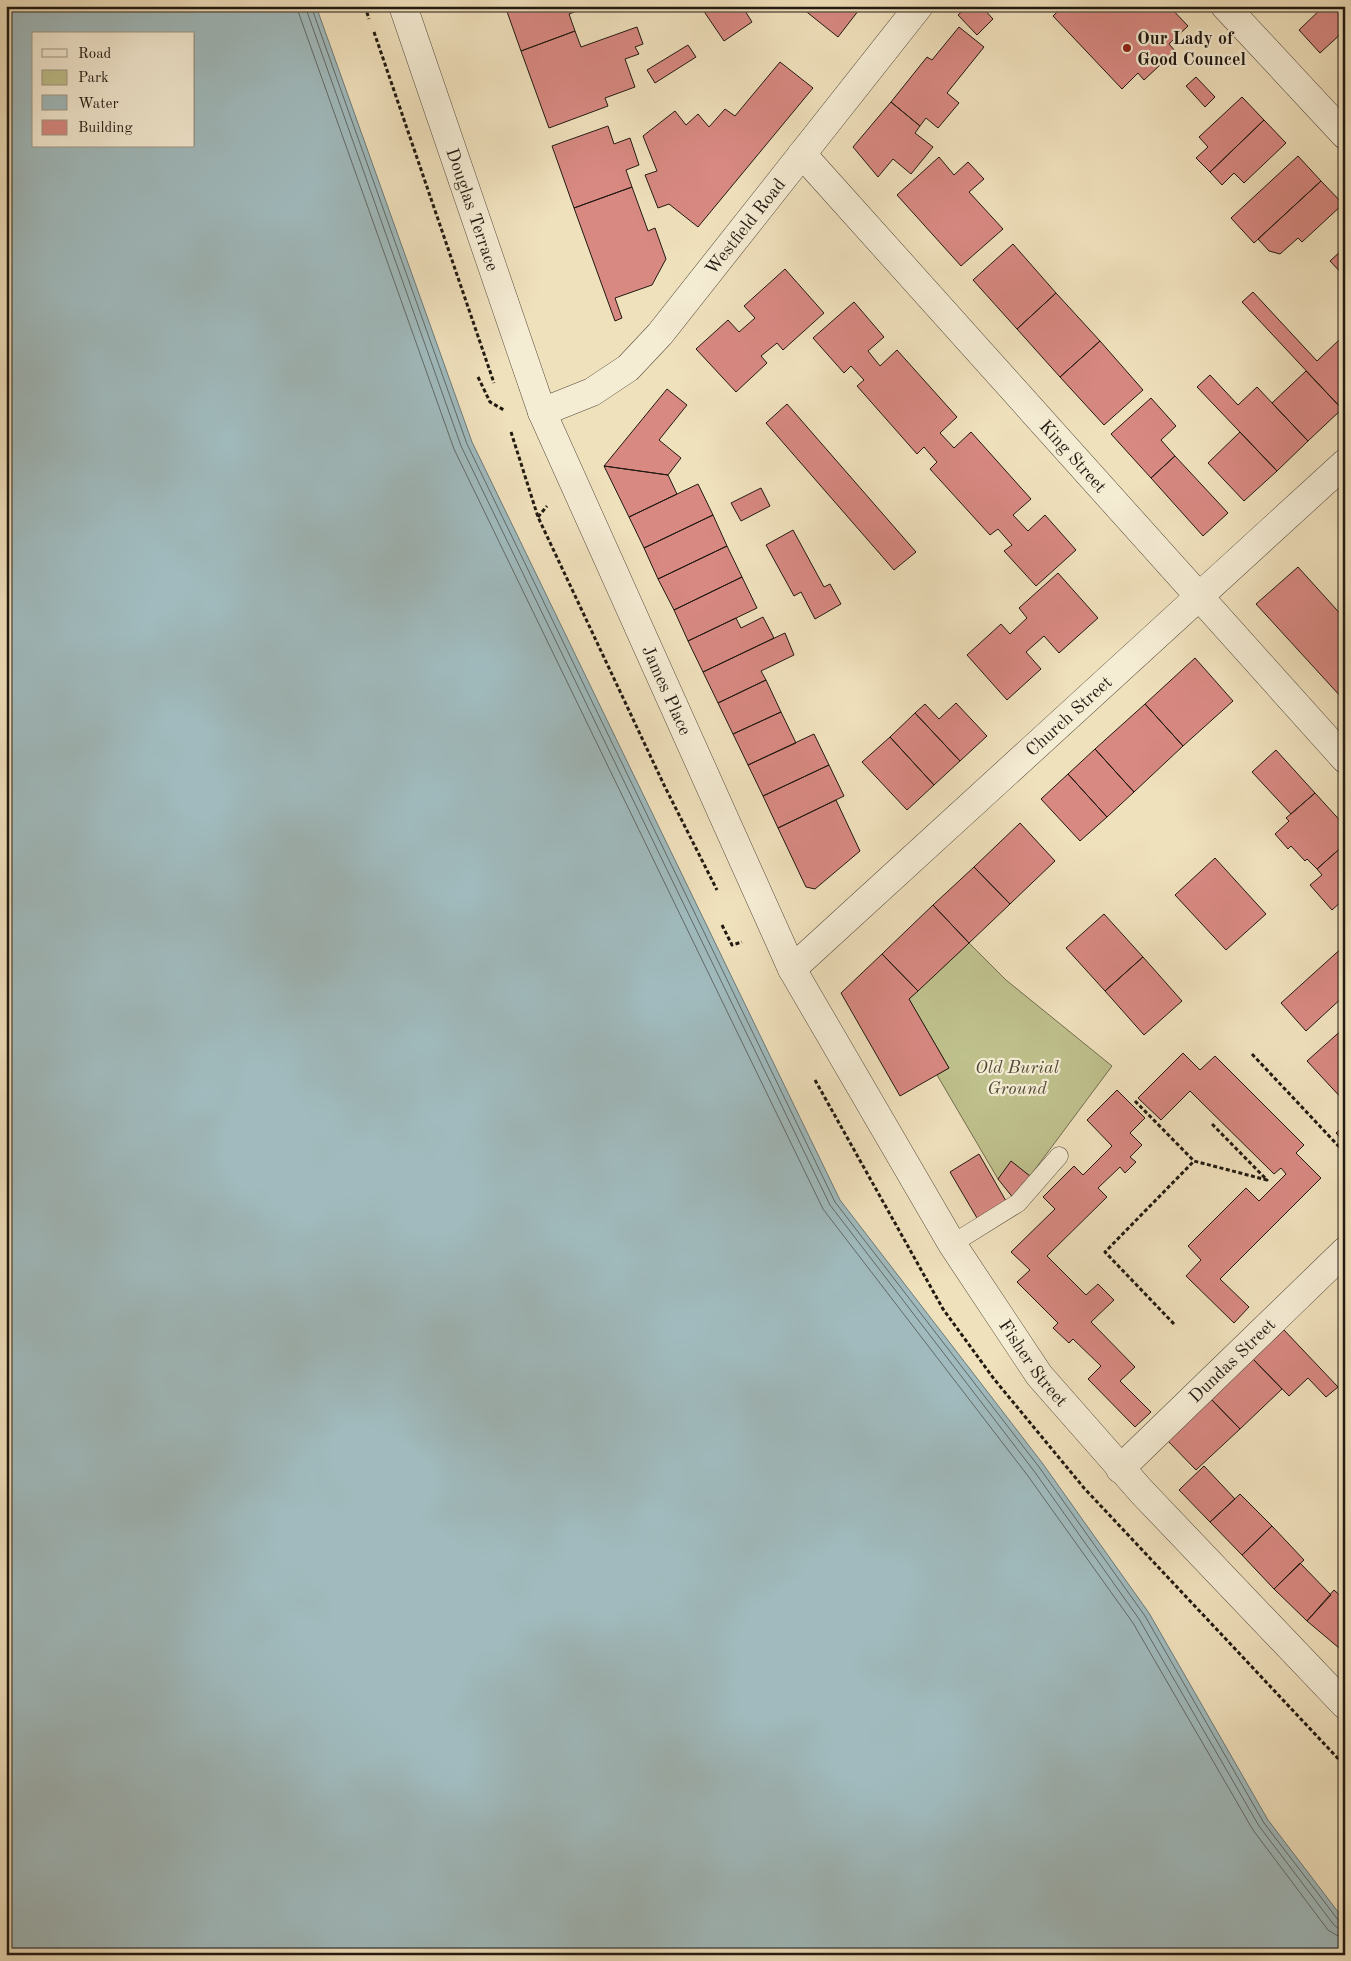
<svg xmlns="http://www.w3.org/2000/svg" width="1351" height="1961" viewBox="0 0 1351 1961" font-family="'Old Standard TT',serif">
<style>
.green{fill:#bfc18d;stroke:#706d4f}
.water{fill:#a0babd;stroke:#6d7a78;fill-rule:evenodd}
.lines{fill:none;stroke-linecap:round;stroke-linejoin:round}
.shore{stroke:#606a67;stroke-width:1}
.building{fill:#d88982;stroke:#211911}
.service-casing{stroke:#554b3c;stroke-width:19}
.minor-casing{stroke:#554b3c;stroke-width:29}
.path{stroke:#211911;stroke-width:3;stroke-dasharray:4 2.5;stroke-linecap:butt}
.service{stroke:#f5ecd4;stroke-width:18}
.minor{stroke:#f5ecd4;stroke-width:28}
.poi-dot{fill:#8f2418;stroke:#f5ecd4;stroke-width:2}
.labels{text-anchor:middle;stroke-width:4.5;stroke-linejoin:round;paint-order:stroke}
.poi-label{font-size:18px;font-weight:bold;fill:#211911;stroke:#f5ecd4;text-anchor:start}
.street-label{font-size:18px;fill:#211911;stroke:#f5ecd4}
.park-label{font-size:18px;font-style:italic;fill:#504b36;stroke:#f5ecd4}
</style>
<rect width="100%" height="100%" fill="#f0e1bd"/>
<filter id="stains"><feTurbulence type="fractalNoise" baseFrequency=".004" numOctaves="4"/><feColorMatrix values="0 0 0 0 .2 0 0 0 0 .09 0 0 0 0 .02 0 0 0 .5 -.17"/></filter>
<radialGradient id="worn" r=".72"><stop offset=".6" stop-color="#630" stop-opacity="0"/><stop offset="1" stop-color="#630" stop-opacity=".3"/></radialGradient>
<path class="green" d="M969,943l37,37 106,86 -82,110 -19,-14 -13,17 -61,-104 12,-7 -40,-69z"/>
<path class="water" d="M6,6h310l156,436 368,758 203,264 106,149 119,207 77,101v34h-1339zM34,34h160v112h-160z"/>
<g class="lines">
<path class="shore" d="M297,6l2,8 155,435 369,760 205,267 105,147 120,207 75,100 8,5 9,2
M305,6l156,440 369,759 204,266 105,148 120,207 75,99 5,4h6
M311,6l156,438 368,758 204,265 106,149 119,207 75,98 6,2"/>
</g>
<path class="building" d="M505,6h85l-21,8 6,17 -54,20z
M702,6h40l10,16 -28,19 -23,-34z
M805,6h57l-24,31 -35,-28z
M968,6h13l12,13 -16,16 -19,-20z
M1063,6h106l19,20 -19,18 6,7 -31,29 -6,-7 -16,16 -69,-73z
M1324,6h21v24l-25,23 -21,-23z
M637,27l6,17 -8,3 4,7 -14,5 10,28 -30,11 3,8 -59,22 -28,-77 54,-20 6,16z
M959,27l25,20 -37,46 12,10 -21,25 -12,-10 -6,8 -29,-24 36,-45 5,3z
M688,45l8,12 -41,26 -8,-13z
M780,62l33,26 -115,139 -29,-23 -11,4 -13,-33 12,-4 -14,-35 32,-25 11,14 12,-11 11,13 16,-18 10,7z
M1196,77l19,20 -10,10 -19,-21z
M1242,97l22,23 -54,52 -14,-14 12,-11 -9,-10z
M891,102l29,24 -5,7 18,14 -22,27 -18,-15 -15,18 -25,-30z
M1264,120l22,23 -42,40 -10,-10 -12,12 -12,-13z
M608,126l6,18 16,-6 9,27 -13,5 6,17 -58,21 -22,-62z
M1298,156l23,25 -67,62 -23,-25z
M939,157l15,18 14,-13 16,17 -15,13 34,37 -42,37 -64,-71z
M1321,181l22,23 -41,38 -4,-4 -18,16 -11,-3 -11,-12z
M632,187l16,44 7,-3 11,31 -14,26 -37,13 7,20 -7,3 -41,-113z
M1013,244l43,49 -39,36 -44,-49z
M1342,250l3,3v24l-15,-16z
M785,269l39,44 -41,37 -6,-7 -16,13 6,7 -31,29 -40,-43 32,-29 11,12 16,-14 -11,-12z
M1253,292l64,69 22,-21 6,6v61l-3,2 -100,-107z
M1056,293l44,48 -40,36 -43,-48z
M854,302l30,35 -16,14 12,15 17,-16 60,67 -17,16 14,15 17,-16 60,67 -18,16 15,16 17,-16 31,35 -40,36 -32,-35 8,-6 -14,-16 -8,6 -60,-66 7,-7 -13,-15 -7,7 -60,-68 7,-6 -13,-14 -7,7 -31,-35z
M1345,335v11l-6,-6z
M1100,341l43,49 -39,35 -44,-48z
M1306,371l36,38 -34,32 -36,-38z
M1210,375l28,30 19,-18 51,54 -31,30 -80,-84z
M667,389l20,16 -28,35 22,18 -13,17 -64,-9z
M1151,398l25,28 -15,14 14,16 -24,22 -40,-44z
M787,404l129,148 -22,18 -128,-147z
M1240,432l37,39 -33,30 -36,-38z
M1175,456l53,57 -25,23 -52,-58z
M604,466l64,9 9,19 -48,23z
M698,484l15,31 -69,33 -15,-31z
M761,488l9,18 -29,15 -10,-18z
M713,515l14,31 -69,33 -14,-31z
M793,530l31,57 6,-3 11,20 -26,15 -14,-27 -7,4 -28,-51z
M727,546l15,31 -68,33 -16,-31z
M1298,567l47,52v77l-3,2 -86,-94z
M1058,573l40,45 -39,35 -15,-17 -18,16 15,17 -34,31 -40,-45 34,-31 9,10 17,-16 -8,-10z
M742,577l15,31 -69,33 -14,-31z
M763,617l11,21 -71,34 -15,-31 48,-23 5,10z
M785,633l9,22 -33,16 5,9 -48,23 -15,-31z
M1195,658l38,43 -50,45 -38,-42z
M766,680l15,32 -48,22 -15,-31z
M956,703l31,33 -27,25 -45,-48 10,-9 14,15z
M1145,704l38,42 -49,46 -39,-43z
M781,712l15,31 -48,22 -15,-31z
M915,713l45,48 -26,24 -44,-48z
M814,734l15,31 -66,31 -15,-31z
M890,737l44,48 -27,25 -45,-48z
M1095,749l39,43 -27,25 -39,-43z
M1276,750l39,43 -24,21 -39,-42z
M829,765l15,31 -66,32 -15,-32z
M1068,774l39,43 -27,24 -39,-42z
M1315,793l30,33v18l-28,25 -10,-10 -2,2 -14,-15 -3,3 -13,-15 14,-13 -3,-3z
M836,800l24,51 -45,38 -9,-2 -28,-59z
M1020,823l35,38 -45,43 -36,-37z
M1345,844v57l-1,-2 -12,11 -22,-25 12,-10 -5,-6z
M1215,858l51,56 -40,36 -51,-55z
M974,867l36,37 -41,39 -36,-38z
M933,905l36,38 -51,48 -36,-37z
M1104,914l39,43 -38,34 -39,-43z
M1345,945v50l-39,36 -25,-28z
M882,954l36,37 -9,8 40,69 -49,28 -59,-103z
M1143,957l39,44 -38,34 -39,-44z
M1344,1028l1,2v72l-38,-41z
M1183,1053l17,17 15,-14 89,89 -8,8 25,25 -101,101 29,28 -15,16 -48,-47 15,-16 -13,-14 58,-58 13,13 27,-27 -5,-6 -7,6 -84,-83 -29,29 -23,-22z
M1117,1090l28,28 -15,15 12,12 -12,12 6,5 -11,11 -5,-6 -22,21 9,9 -60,59 39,39 12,-11 16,16 -23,22 44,45 -15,14 31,31 -16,15 -47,-48 13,-13 -28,-27 -4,4 -16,-15 5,-5 -41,-41 13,-12 -19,-18 44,-43 -12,-12 31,-31 9,9 29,-29 -25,-26z
M1345,1125v18l-9,-10z
M979,1154l27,47 -29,17 -27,-46z
M1011,1161l19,15 -16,23 -16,-20z
M1284,1330l54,57 -12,10 -18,-19 -19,18 -36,-37z
M1253,1359l29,30 -42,40 -29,-30z
M1211,1399l29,30 -44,41 -29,-30z
M1204,1466l31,33 -25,23 -31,-32z
M1240,1494l32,32 -30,29 -32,-33z
M1272,1526l32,34 -30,29 -32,-34z
M1300,1563l31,32 -24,26 -33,-32z
M1334,1590l11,10v53l-38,-32z"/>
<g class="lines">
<g class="service-casing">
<path id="service" d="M952,1244l66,-41 41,-47"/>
</g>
<g class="minor-casing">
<g id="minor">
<path id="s1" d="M403,6l139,406 250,557 160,275 87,131 102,116 204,214"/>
<path d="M1225,6l120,129"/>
<path id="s2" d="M802,154l543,605"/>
<path id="s3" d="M542,412l50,-20 36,-24 32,-34 259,-328"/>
<path id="s4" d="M792,969l553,-506"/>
<path id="s5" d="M1120,1469l225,-218"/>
</g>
</g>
<path class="path" d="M365,6l4,13
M374,32l120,351
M478,377l12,25 14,8
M511,432l27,85 126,268 53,105
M538,517l9,-11
M722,925l10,20 10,-3
M1252,1054l93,99
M815,1080l128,229 51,70 90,109 261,278
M1135,1101l59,60 73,19 -55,-56
M1174,1324l-69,-72 89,-91
M1340,1955l5,-5"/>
<use href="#service" class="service"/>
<use href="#minor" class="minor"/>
</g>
<circle class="poi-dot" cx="1127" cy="48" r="5"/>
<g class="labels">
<g class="poi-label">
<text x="1137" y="44">Our Lady of<tspan x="1137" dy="21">Good Councel</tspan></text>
</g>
<g class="street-label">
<text dy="6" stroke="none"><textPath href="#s1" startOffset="215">Douglas Terrace</textPath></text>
<text dy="6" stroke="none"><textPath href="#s3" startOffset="281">Westfield Road</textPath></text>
<text dy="6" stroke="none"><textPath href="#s2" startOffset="406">King Street</textPath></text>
<text dy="6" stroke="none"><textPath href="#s1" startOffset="734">James Place</textPath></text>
<text dy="6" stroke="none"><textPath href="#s4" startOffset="375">Church Street</textPath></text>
<text dy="6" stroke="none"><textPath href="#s5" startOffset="156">Dundas Street</textPath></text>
<text dy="6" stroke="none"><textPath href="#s1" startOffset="1502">Fisher Street</textPath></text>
</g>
<g class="park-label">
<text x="1017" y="1073">Old Burial<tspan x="1017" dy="21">Ground</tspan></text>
</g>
</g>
<rect width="1351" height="1961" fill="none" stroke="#f0e1bd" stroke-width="25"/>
<rect x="8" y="8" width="1336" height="1946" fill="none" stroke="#211911" stroke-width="2.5"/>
<rect x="12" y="12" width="1326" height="1936" fill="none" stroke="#211911"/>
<rect x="32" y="32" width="162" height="115" fill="#f5ecd4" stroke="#a09886"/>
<rect x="42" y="49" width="25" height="8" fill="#f5ecd4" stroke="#a09886"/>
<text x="78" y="58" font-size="15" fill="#211911">Road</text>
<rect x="42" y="70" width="25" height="15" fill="#bfc18d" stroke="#a09886"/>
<text x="78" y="82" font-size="15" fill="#211911">Park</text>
<rect x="42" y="95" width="25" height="15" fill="#a0babd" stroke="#a09886"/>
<text x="78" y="108" font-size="15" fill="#211911">Water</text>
<rect x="42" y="120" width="25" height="15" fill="#d88982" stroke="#a09886"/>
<text x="78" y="132" font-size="15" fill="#211911">Building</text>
<rect width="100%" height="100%" filter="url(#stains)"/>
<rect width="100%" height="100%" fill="url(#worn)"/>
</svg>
